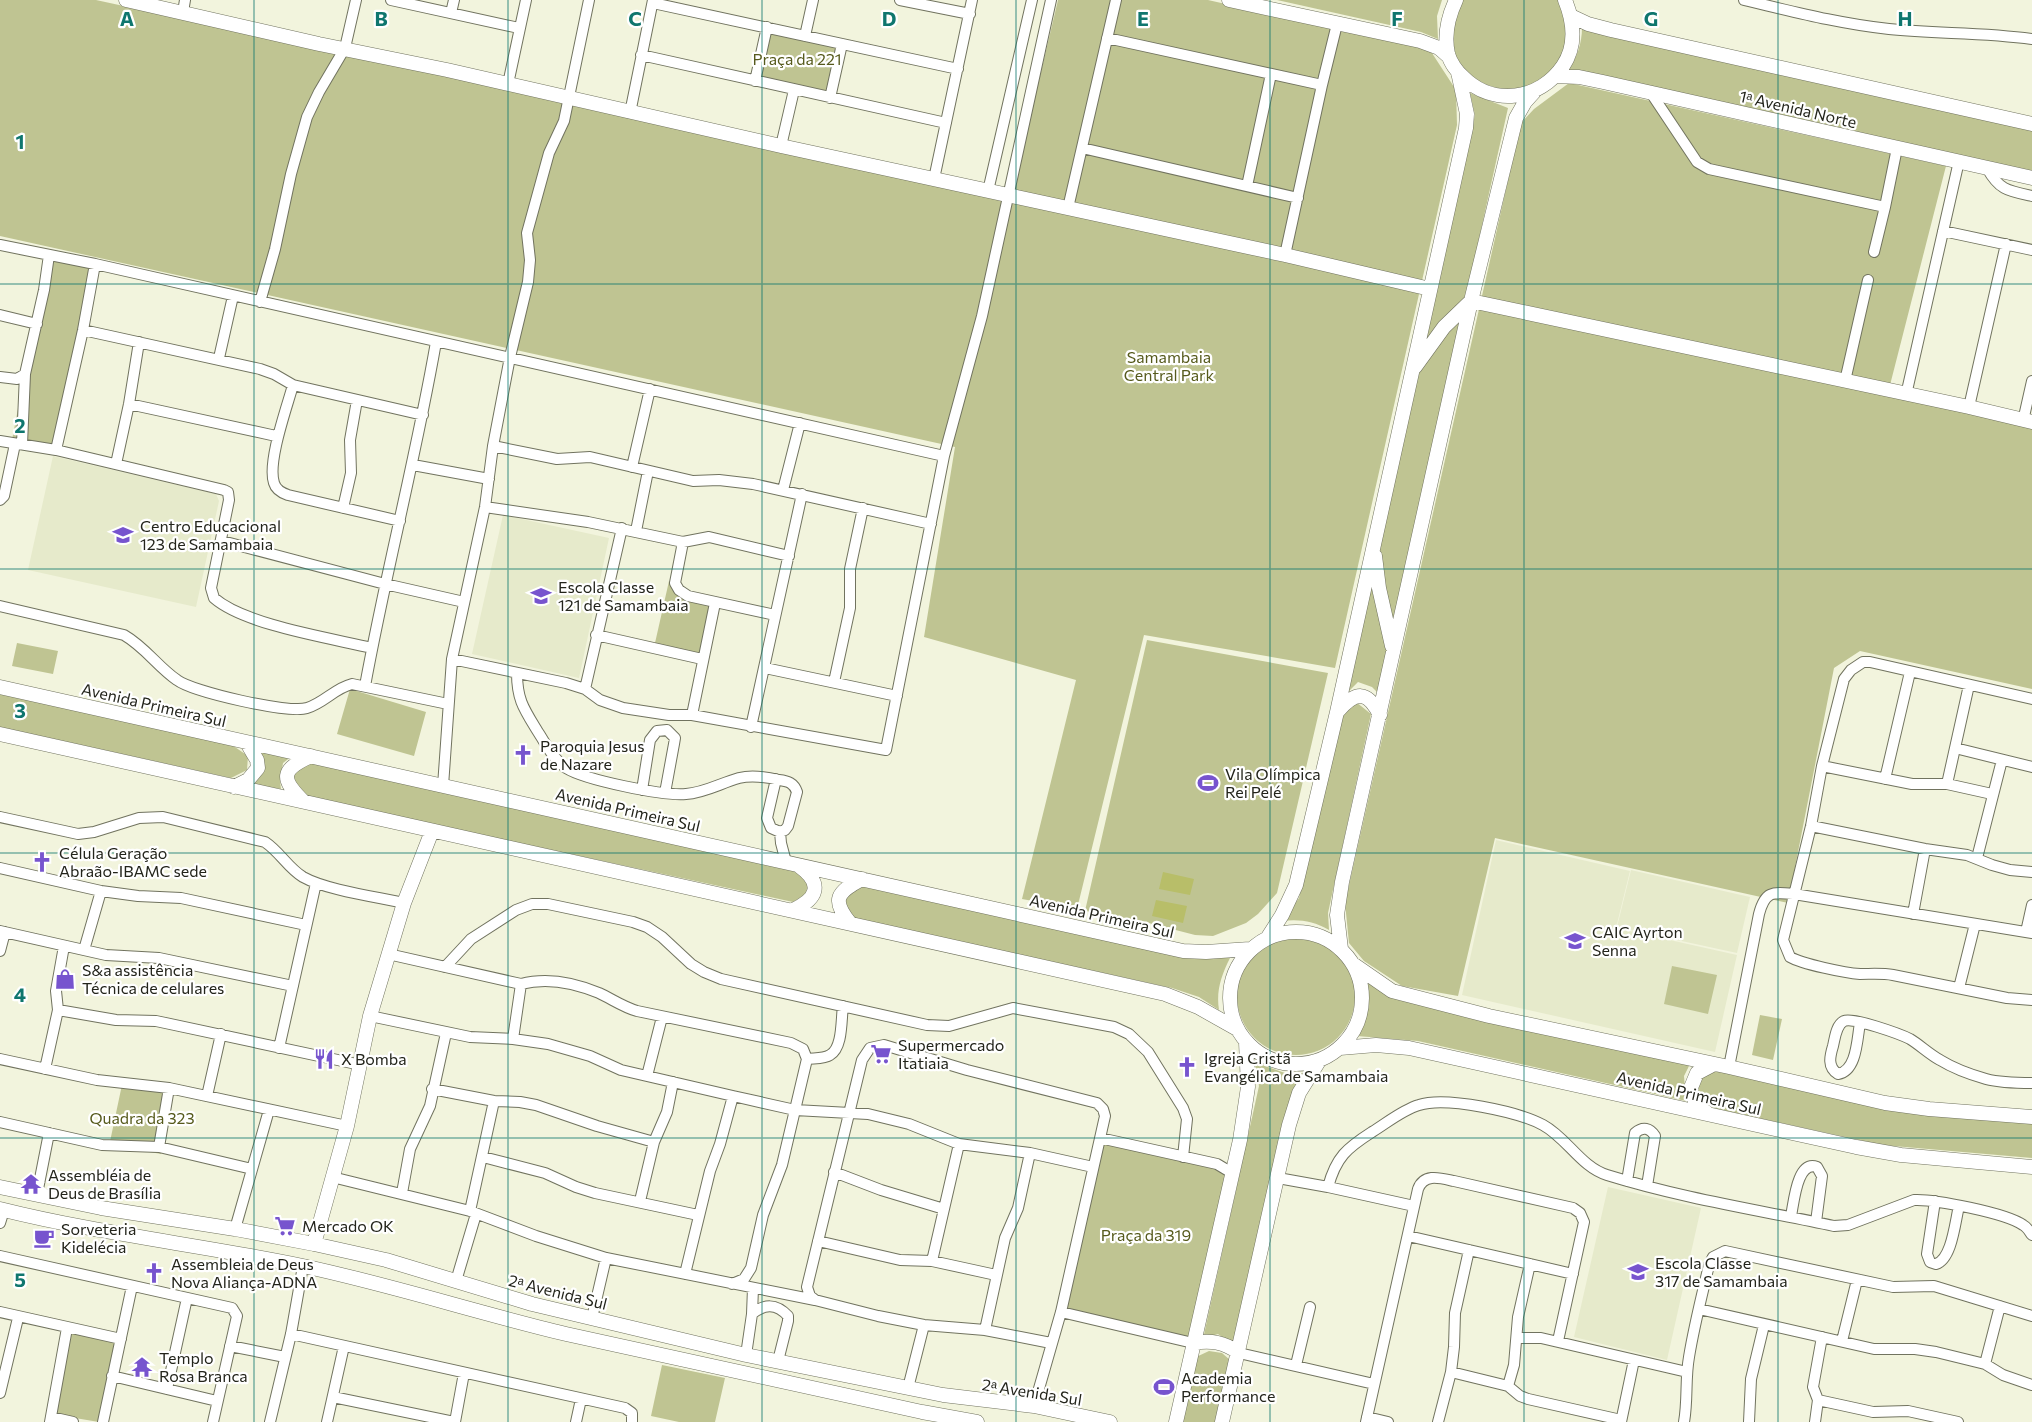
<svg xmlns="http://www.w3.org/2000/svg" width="2032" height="1422" viewBox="0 0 2032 1422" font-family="Commissioner,sans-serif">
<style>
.built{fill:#e6eacb}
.green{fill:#bfc492}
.water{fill:#b8be69}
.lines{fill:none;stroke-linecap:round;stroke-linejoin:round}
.street-casing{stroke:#71735f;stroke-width:12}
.secondary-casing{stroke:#71735f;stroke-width:15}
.street{stroke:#fff;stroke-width:10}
.secondary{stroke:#fff;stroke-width:14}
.grid{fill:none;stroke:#0f766e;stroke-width:1.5;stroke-opacity:0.55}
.labels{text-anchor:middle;stroke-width:4.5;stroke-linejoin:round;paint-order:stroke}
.park-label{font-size:16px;fill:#565a1c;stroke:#fff}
.street-label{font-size:16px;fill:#23241b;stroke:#fff}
.poi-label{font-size:16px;fill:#23241b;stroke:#fff;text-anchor:start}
.grid-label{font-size:20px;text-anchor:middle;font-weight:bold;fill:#0f766e;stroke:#fff;stroke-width:4.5;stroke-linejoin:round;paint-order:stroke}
</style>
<rect width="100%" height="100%" fill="#f2f4dd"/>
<path class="built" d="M53,456l163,38 3,7 -23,106 -168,-37z
M503,515l106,23 -30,140 -107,-24z
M1496,840l134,31 -14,57 121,27 -22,97 -253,-57z
M1631,870l119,27 -13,56 -120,-26z
M1608,1187l93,21 -34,152 -93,-23z"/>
<path class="green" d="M0,0h96l915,199 47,-199h150l222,50 26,40 1,35 -122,543 -191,-33 -67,274 -55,-10 54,-219 -152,-43 31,-190 -955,-211z
M1277,0h165l-5,16 1,23 -17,-7z
M1458,0h101c3,11 10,25 9,36 -4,55 -73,71 -106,30 -5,-7 -10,-17 -11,-25 -2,-12 5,-29 7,-41z
M767,25l72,16 -12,52 -72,-17z
M1582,27l450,103v41l-464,-100c9,-14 14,-27 14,-44z
M1569,83l377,83 -57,223 143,31v269l-172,-38 -26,17 -46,235 -293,-65 -37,158 -56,-10 -38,-25 -15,-18 -4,-40 176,-780 13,-14z
M1470,93l38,15 -130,585 -6,-6 -14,-5 -11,11 128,-578z
M48,253l46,11 -40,183 -42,-7z
M669,581l13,12 31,7 -14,54 -44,-11z
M1147,640l181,33 -51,220 -19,21 -12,9 -33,13 -18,-1 -58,-15 -52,-9z
M17,643l41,8 -5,23 -41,-8z
M350,689l76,23 -12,44 -77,-22z
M0,691l229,52 19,13 -1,14 -16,8 -231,-51z
M1356,702l15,12 -43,199 1,17c-16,-9 -29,-11 -47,-9l17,-23 42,-184z
M261,748l31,8 -9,7 -3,18 1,8 -33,-5 14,-28z
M304,762l29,3 462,103 13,14 -2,13 -13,7 -487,-105 -14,-14 2,-14z
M858,885l327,69 45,4c-9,18 -14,33 -11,52l-20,-13 -27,-9 -319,-70 -11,-15z
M1237 996a59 59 0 1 1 118 0a59 59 0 1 1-118 0Z
M1672,966l45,9 -9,39 -44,-10z
M1366,982l33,18 291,64 -6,12 2,25 -268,-60 -61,-5 11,-29z
M1760,1015l22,4 -9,41 -21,-5z
M1254,1062l31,11h19l-12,20 -9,27 -50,226 -15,-12 -15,5 56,-253z
M1713,1068l182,40 137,11v39l-150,-13 -174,-38 -11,-13 2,-15z
M123,1080l51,7 -13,67 -28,-5 -25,2z
M1101,1134l129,30 -40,173 -128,-30z
M69,1325l51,10 -21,87 -48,-8z
M1209,1351l13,2 8,7 -15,62h-35l14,-64z
M662,1365l63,13 -10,44h-36l-28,-6z"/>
<path class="water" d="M1163,872l31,7 -4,16 -31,-6z
M1156,900l31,6 -4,17 -31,-7z"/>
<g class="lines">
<g class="street-casing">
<path id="street" d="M391,0l128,28
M900,0l70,14
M1744,0c47,11 96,24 145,29 48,5 95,3 143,10
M653,3l305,66
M183,12l2,-12
M451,13l3,-13
M805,36l8,-36
M1107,38l215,47 15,-61
M641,55l305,68
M755,81l12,-54
M508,84l18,-84
M1651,93l46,69 12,7 176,38 12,-59
M830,98l12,-54
M630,113l23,-113
M781,146l13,-56
M1082,148l216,50
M1987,168c12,22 21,23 45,28
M934,179l38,-179
M1247,186l24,-112
M988,191l44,-191
M1068,208l48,-208
M1943,231l89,19
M0,245l95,19 849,192
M1874,252l11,-45
M1285,255l37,-170
M260,302l15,-53 16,-75 16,-57 12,-25 26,-44 11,-48
M0,315l37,9
M83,330l177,39 14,5 19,11 130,30
M219,358l14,-62
M0,377l17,2 8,-5 19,-84 5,-35
M1845,381l23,-101
M293,385c-6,22 -26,77 -19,98 2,7 8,10 14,12l112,26
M1906,395l53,-234
M129,404l147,32
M1969,407l37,-163
M2023,421l9,-40
M0,441l56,9 168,40 4,2 1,8 -18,88 3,10c31,27 116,40 158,50
M22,444l3,-70
M493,446l64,13 33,-2 103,24 26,-1 34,4 178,40
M56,450l27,-120 12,-66
M116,464l13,-60 10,-62
M413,465l76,14
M632,467l18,-78
M783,490l17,-67
M0,500l4,-4 11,-52
M485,507l103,15 95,20 26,-5 80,19
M343,508l8,-35 -1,-33 7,-40
M636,531l12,-60
M222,541l163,43 79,18
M683,542l-8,41 4,7 9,6 87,19
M0,606l124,29c21,12 34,32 53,45 16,12 112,34 130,28 17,-5 28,-20 45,-24l96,20
M596,635l106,24
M452,659l114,24 19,6 15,11 23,8 46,7h23l194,35 58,-294 38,-140 69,-316
M765,668l132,28
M517,673c0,27 7,36 21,59 8,12 15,27 28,36 19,12 97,28 120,26 18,-1 35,-11 53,-16 13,-3 27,-1 40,2 9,1 15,3 18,12l-9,34 -3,4 -5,2 -9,-4 -4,-10 9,-39
M834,682l16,-74v-39l13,-61
M365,686c21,-115 51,-229 71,-344
M585,689l37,-161
M2032,699l-162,-37h-7l-12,8 -7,9 -22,87 -11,60 -28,114 7,17c12,7 55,16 70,17 11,0 22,-1 33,1l114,23 25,2
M692,715l23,-112
M751,727l51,-233
M1955,748l77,19
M1822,766l90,18h35l45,10
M1885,779l25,-107
M1947,784l22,-99
M443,786l9,-127 33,-152 8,-61 17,-89 18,-75 2,-22 -3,-27 22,-80 15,-32 25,-121
M642,790l8,-50 7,-9 10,-1 8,8 -1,6 -9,49
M0,817l78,17 16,-2 45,-14 24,-1 102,25c15,10 23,26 38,35 23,13 74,20 101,26
M1811,826l114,23 42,6 25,10 18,5 22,2
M780,832l1,11 5,19
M1977,858l25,-98
M0,868l101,23 37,5 43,2 125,27
M1913,914l12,-65
M0,931l106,24 53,3 134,28
M2026,932l6,-27
M84,950l17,-59
M0,951l5,-19
M388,954l133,30c26,-7 54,-1 78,9 13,6 24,14 38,18l154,32 12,6 4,10 -25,106 -19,50 -12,53 -7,11 -12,5
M445,967l26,-28 45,-29 16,-6h16l85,18 14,5 15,10 29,27 13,8 17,7 206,46 22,1 64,-18 101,19 15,7 19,18 35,56 4,11 -4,38
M1959,988l16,-64
M58,1010l58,10 40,1 205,44
M370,1016l100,21 43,2 35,5 42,12 31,14 112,26 62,14 73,4 41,10 50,20 71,9 63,14
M1860,1023c-3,16 -3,48 -22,51 -11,-7 -8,-18 -5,-28 2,-8 3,-21 11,-25 9,-4 56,13 66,18 10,6 19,15 30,21 13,8 32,15 46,19 15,4 31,4 46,4
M513,1039l8,-55
M279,1048l37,-165
M0,1059l97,21 72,8 178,38
M807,1059c7,-1 17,0 23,-4 13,-7 11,-36 13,-49
M1729,1067l30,-153c6,-23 13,-22 35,-20l238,39
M45,1069l13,-59 -2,-19 8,-45
M647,1076l15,-59
M432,1089l62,12 26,1 16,3 61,21 57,16
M207,1096l14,-62
M0,1122l102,23 57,2 93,22
M1100,1138l117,26 15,9
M159,1147l10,-59
M483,1157l62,16 31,14 19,6 103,22
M834,1172l47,18 63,19
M332,1177l138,34 66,25 70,22 209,42 63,16 46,9 61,5 66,13
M1278,1178l50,9 86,19
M1627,1181l8,-48c8,-7 15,-5 20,3l-8,50
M1328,1187c8,-30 19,-39 44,-55 15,-9 30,-22 47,-27 27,-9 100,7 124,20 24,13 38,42 64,50 74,23 151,35 227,51l14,-1 66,-25c20,-1 92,13 109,25 4,2 6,6 9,10
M402,1193l8,-44 20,-43 16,-73
M37,1194l12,-61
M640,1201l14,-59 13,-30 6,-30
M1935,1201l-8,53 3,8 6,2c16,-5 19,-42 23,-58
M470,1211l24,-110
M1791,1216c3,-14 6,-56 26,-49l5,9 -6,46
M0,1223l4,-13
M235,1229l34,-119
M1408,1236l165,38
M818,1241l82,19 32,1 64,14
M0,1256l232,52 5,8 -24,106
M932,1261l27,-117
M685,1274l25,-103 10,-27 13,-48
M456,1281l20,-67
M815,1300l-5,-4 -3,-9 55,-227 8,-12 14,-3 83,25 130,33 6,6 2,7 -44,196 -27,94
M1699,1309l175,40h41l21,3 49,12 18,11 29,10
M0,1312l121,27
M1061,1312l132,31
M752,1314c12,-10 24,-11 36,2v5l-10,40
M592,1318l14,-60
M985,1330l20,-92 13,-30 12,-55
M291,1334l334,74 7,5v9
M1517,1338h24l146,34
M1842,1341l15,-61
M230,1346l55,11
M1239,1353l135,31
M746,1355l6,-41 1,-26
M1985,1364l15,-58
M1296,1365l14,-58
M1451,1372l57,14 12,10 8,3 93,21
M112,1376l105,25
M1508,1386l6,-21 4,-48 12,-53
M908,1388l16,-63
M167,1389l20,-91
M0,1393l18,-75
M333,1397l121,25
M1818,1400l55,12 35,-1 50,11
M51,1417l22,5
M1367,1417l21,5
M50,1422l17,-94
M103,1422l29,-136
M270,1422l21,-88 12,-68
M327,1422l17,-76
M455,1422l9,-49
M576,1422l5,-23
M1366,1422l52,-233c6,-16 22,-11 36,-8l119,27 7,5 4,9 -26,119
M1438,1422l13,-50 3,-25 1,-34 14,-63
M1621,1422l13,-62
M1684,1422c4,-22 1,-43 5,-65 5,-31 13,-62 20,-92l4,-8 12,-6 168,36 41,-1 98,30
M1749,1422l2,-43 13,-54
M1815,1422l3,-22 -5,-13 9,-50"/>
</g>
<g class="secondary-casing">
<path id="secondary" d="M126,0l193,44 128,26 334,76 504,109 145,34
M1229,0l191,41 19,7 9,8
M1456,0c-8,17 -12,36 -8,54 2,8 9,18 15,23 30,30 77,23 100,-11 14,-21 11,-44 2,-66
M1571,16l17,8 23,6 421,94
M1556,76l23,1 24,5 429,96
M1415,367l29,-40 27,-26 498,106 63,15
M1375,556l4,32 13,58
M0,687l1183,264 23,1 44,-3
M1338,711c18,-20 29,-21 42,4
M0,734l1165,260 33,13 39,22
M234,787l14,-7 10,-12 -1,-8 -10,-17
M303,801c-22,-22 -23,-31 8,-45
M793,910c24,-11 31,-26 6,-44
M850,923c-19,-23 -13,-31 12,-44
M1230 998a66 66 0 1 1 132 0a66 66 0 1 1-132 0Z
M1268,937l14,-22 14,-30 41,-173 129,-584 1,-14 -9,-42
M1341,949l-4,-34 5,-33 129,-581 45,-183 9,-16 9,-10
M1353,964l39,27 97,25 240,51 156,36 44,6 103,8
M1340,1048l36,-3 33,3 447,99 45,8 131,12
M1706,1112l-8,-5 -8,-17 7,-17 17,-9
M0,1187l101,21 134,21 79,15 72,16 146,44 214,51 197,40 91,11 76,16
M0,1209c100,25 202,36 303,57 89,19 175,47 263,68l356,78 55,10
M314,1244l33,-118 23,-110 34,-113 28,-72
M1193,1343c18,-3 31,-1 46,10
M1176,1422l64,-282 8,-53 -2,-45
M1222,1422l67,-297 10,-32 20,-32"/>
</g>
<use href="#street" class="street"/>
<use href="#secondary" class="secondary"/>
</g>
<path class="grid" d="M254,0v1422M508,0v1422M762,0v1422M1016,0v1422M1270,0v1422M1524,0v1422M1778,0v1422M0,284h2032M0,569h2032M0,853h2032M0,1138h2032"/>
<defs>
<g id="school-bare" transform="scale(1.62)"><path d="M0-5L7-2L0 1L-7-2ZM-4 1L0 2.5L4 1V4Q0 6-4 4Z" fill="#7754ce" stroke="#fff" stroke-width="2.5" paint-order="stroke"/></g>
<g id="church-bare" transform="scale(1.62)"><path d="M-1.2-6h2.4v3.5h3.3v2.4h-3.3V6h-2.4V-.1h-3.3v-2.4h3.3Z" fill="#7754ce" stroke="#fff" stroke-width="2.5" paint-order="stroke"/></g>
<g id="stadium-bare" transform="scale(1.62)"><path d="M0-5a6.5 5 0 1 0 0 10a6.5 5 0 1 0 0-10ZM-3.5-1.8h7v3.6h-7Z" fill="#7754ce" stroke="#fff" stroke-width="2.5" paint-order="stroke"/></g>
<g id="shop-bare" transform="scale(1.62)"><path d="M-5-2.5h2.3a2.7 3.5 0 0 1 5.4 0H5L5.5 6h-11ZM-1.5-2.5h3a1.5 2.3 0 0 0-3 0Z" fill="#7754ce" stroke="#fff" stroke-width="2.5" paint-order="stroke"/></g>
<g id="supermarket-bare" transform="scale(1.62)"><path d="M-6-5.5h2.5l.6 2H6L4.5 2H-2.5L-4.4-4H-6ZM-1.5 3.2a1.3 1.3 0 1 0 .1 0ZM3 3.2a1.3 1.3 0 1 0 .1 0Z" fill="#7754ce" stroke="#fff" stroke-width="2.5" paint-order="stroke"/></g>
<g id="restaurant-bare" transform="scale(1.62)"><path d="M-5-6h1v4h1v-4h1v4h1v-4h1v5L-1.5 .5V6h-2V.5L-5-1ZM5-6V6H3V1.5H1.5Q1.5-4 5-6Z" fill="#7754ce" stroke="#fff" stroke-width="2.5" paint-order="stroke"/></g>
<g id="temple-bare" transform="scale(1.62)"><path d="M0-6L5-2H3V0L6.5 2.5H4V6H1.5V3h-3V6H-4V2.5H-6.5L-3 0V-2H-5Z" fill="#7754ce" stroke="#fff" stroke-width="2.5" paint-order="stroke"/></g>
<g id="cafe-bare" transform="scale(1.62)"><path d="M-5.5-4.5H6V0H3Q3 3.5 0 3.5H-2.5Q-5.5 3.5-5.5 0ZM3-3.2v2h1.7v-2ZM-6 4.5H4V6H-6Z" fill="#7754ce" stroke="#fff" stroke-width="2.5" paint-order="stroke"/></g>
</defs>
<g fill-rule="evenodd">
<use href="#school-bare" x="123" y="535"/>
<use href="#school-bare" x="541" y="596"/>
<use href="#church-bare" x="523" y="755"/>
<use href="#stadium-bare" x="1208" y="783"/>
<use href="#church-bare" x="42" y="862"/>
<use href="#school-bare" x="1575" y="941"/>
<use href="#shop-bare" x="65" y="979"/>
<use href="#supermarket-bare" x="881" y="1054"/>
<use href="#restaurant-bare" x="324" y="1059"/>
<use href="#church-bare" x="1187" y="1067"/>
<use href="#temple-bare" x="31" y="1184"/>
<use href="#supermarket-bare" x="285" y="1226"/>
<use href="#cafe-bare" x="44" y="1238"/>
<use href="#school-bare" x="1638" y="1272"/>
<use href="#church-bare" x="154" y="1273"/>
<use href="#temple-bare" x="142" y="1367"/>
<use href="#stadium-bare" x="1164" y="1387"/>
</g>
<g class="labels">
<g class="park-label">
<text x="797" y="65">Praça da 221</text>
<text x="1169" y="363">Samambaia<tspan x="1169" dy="18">Central Park</tspan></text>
<text x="142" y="1124">Quadra da 323</text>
<text x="1146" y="1241">Praça da 319</text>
</g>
<g class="street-label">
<text transform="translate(1798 109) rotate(13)" y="6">1ᵃ Avenida Norte</text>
<text transform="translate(154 705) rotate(13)" y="6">Avenida Primeira Sul</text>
<text transform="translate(628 810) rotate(13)" y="6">Avenida Primeira Sul</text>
<text transform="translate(1102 916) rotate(13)" y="6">Avenida Primeira Sul</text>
<text transform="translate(1689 1093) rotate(13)" y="6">Avenida Primeira Sul</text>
<text transform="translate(558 1292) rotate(14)" y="6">2ᵃ Avenida Sul</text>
<text transform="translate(1032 1392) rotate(9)" y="6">2ᵃ Avenida Sul</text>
</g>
<g class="poi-label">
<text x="140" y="532">Centro Educacional<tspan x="140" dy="18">123 de Samambaia</tspan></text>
<text x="558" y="593">Escola Classe<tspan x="558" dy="18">121 de Samambaia</tspan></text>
<text x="540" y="752">Paroquia Jesus<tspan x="540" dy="18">de Nazare</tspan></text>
<text x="1225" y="780">Vila Olímpica<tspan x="1225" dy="18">Rei Pelé</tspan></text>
<text x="59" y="859">Célula Geração<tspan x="59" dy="18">Abraão-IBAMC sede</tspan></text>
<text x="1592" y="938">CAIC Ayrton<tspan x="1592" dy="18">Senna</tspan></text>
<text x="82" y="976">S&amp;a assistência<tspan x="82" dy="18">Técnica de celulares</tspan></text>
<text x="898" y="1051">Supermercado<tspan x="898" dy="18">Itatiaia</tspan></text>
<text x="1204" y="1064">Igreja Cristã<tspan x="1204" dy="18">Evangélica de Samambaia</tspan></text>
<text x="341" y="1065">X Bomba</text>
<text x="48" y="1181">Assembléia de<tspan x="48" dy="18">Deus de Brasília</tspan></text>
<text x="302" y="1232">Mercado OK</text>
<text x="61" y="1235">Sorveteria<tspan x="61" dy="18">Kidelécia</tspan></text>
<text x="1655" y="1269">Escola Classe<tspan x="1655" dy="18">317 de Samambaia</tspan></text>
<text x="171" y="1270">Assembleia de Deus<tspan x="171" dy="18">Nova Aliança-ADNA</tspan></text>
<text x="159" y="1364">Templo<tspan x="159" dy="18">Rosa Branca</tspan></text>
<text x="1181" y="1384">Academia<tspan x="1181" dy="18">Performance</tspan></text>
</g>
</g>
<g class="grid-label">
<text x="127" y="26">A</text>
<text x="381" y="26">B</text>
<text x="635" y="26">C</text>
<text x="889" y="26">D</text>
<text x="1143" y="26">E</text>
<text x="1397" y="26">F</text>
<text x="1651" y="26">G</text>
<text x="1905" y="26">H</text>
<text x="20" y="149">1</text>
<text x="20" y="433">2</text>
<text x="20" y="718">3</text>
<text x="20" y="1002">4</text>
<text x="20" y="1287">5</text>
</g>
</svg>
